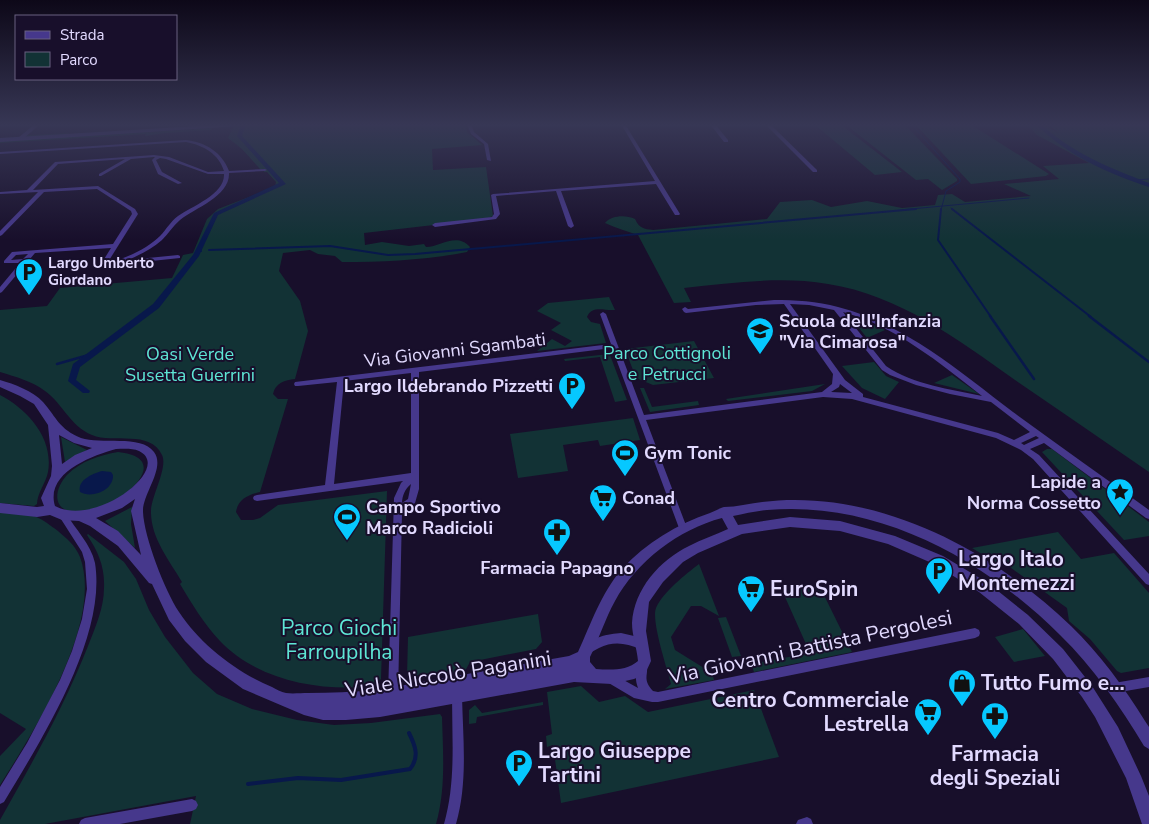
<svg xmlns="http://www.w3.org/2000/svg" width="1149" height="824" viewBox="0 0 1149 824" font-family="'Nunito Sans',sans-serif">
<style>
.green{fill:#123235}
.water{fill:#08184b}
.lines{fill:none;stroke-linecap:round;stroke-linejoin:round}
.stream-far3{stroke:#08184b;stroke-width:1}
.stream-far2{stroke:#08184b;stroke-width:2}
.stream-far1{stroke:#08184b;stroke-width:2.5}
.stream{stroke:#08184b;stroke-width:4}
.canal{fill:#08184b;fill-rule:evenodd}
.minor{fill:#46388c;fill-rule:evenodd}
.tertiary{fill:#46388c;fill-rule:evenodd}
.labels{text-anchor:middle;stroke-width:4;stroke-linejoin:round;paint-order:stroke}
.far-poi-label{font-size:15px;font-weight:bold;fill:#e2daff;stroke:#180f2b;text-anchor:start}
.poi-label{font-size:18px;font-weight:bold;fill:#e2daff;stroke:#180f2b;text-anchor:start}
.street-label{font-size:18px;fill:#e2daff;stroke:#180f2b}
.park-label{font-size:18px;fill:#5ee6d5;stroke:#180f2b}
.near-poi-label{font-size:21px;font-weight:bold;fill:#e2daff;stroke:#180f2b;text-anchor:start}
.near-park-label{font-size:21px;fill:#5ee6d5;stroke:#180f2b}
.near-street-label{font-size:21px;fill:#e2daff;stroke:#180f2b}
</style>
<rect width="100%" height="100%" fill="#180f2b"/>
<path class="green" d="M236,124h230l1,8 15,13 -50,4 1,21 53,-3 7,49 -7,3 -122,14 1,12 17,-3 27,4 15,-2 2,3c15,0 30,-15 44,0l-3,5c-41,8 -83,10 -125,10l-7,-6 -17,-2 -8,-4 -27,3 -4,18 21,30 8,30 -13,48c-10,1 -20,4 -22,15l5,5h10l-28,93c-12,3 -22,7 -24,20l5,8h12l7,-2 18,-13 109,-14 -6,188 -7,7c-52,6 -116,-5 -154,-45 -16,-17 -28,-37 -40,-57l2,-2c-13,-22 -32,-45 -31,-72 1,-15 17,-43 11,-55 -12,-26 -49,-11 -70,-20 -22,-9 -29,-31 -47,-44 -13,-10 -29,-14 -45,-19v-62l47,-4 13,-18 112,-10 11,-23 10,-2 14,-34 11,-10 57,-22 1,-5 -9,-10h-3v-2l-4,-1 -18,-20 -14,-11 5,-11z
M814,124h26l62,48 -27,3z
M845,124l61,2 51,53v2l-15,9 -14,-11 -12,1z
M915,124h55l79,50 -3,2 -75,8z
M1027,124h16l15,9 -9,-9h100v348c-45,-31 -90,-62 -134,-92 -58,-41 -116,-85 -187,-96 -48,-8 -96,-1 -144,4l7,14 -17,1 -36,-68c-11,-4 -22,-7 -33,-12 7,-8 21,-8 30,-4 4,9 9,10 18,11l114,-11 13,-17 32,-2 19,7 36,-6 35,7 33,-3 3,-10 14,-1 13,8 66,-6 -27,-12 55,-5 -16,-13 46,-3 -52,-28z
M212,128l-1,2 -45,3 -21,3 1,-2 -146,9v-2l16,-1 12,-5 41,-2 -3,4z
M609,297l6,13c-11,1 -23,-5 -28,7l4,5 9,2 6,19 -69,8 15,-12 13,7 7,-5 -21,-11 10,-7 -24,-12 11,-8z
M855,317l30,13 -18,8 -16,-20z
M694,341l20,37 -61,7 -17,-7 -11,-29z
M609,354l1,1 17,45 -12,2 -15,-45 -35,4 -1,-2z
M874,362l12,14 13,6 -14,17 -23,-11 -20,-22z
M952,375l27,19 -45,-11z
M825,384l-13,7 -84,10 -2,-2z
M640,388h4l8,19 46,-6 1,4 -49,7z
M0,395c27,14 54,43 48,77 -2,11 -11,21 -11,32l-3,2 -34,-3z
M633,418l7,22 -40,6 -2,-6 -35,5 5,26 -50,7 -8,-44z
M61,437l26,13 -22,12z
M1047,449h5l97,73v14l-25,4 -82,-88z
M118,452c58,6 4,53 -26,58 -6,1 -13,3 -19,2 -22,-3 -18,-24 -6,-37 14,-14 33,-20 51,-23z
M132,507l-1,17 4,24 -30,-27z
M18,512c20,4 24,7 40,19 9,8 17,14 22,26 24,65 -46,174 -80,228v-29l26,-27 -26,-16v-200z
M1058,532l23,27 33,-6 35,40v75l-28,5 -4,-2 -27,-32 -21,-18 -2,-13 -60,-43 -12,-3 -23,-14z
M88,534l36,28 12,17 13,31 16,27 28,36 24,21 35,15 45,11 37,5 37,-2 69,-9 2,3c1,36 4,72 -6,107h-246l6,-28 -151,28h-45v-4c32,-57 64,-113 88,-174 7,-18 16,-38 16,-58 1,-21 -6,-37 -17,-53z
M699,564l20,52 -18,-10h-10l-20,31 4,13 37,23 2,7 -49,9 6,-5c-4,-16 -20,-63 -15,-76 7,-16 30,-34 43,-44z
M819,585l33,67 -98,20 -3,-8 59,-11 -25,-56h1l-2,-6z
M538,614l4,28 -6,7 -66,13 -5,9 -53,9 -5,-4 1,-39z
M726,617l15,39 -9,1 -14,-39z
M1023,629l22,27 -31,6 -19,-25z
M581,686l18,16 26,-6 23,16 106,-22 25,67 -218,46 -8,-58 -6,2 -1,-11 6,-2 -5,-42z
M543,702v3l-66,12 -1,6 -7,1v-14l6,-5 7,8z"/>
<path class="water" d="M102,471l9,1 2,3c1,15 -21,24 -33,17 -3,-12 12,-18 22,-21z"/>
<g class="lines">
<path class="stream-far3" d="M911,124l49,55v3l-14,9 -5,19
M1137,180l12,-1
M951,208l3,2
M900,210l129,-12"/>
<path class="stream-far2" d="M941,209l-3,31 53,77
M952,209l139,108
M209,250l121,-4 58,9 27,-1 501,-45
M198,251h3"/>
<path class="stream-far1" d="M990,316l44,63
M1089,316l60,46
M57,364l35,-10"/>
<path class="stream" d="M248,784l50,-6 43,2 69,-11c10,-12 5,-24 -1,-36"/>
<path class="canal" d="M241,124h5l-4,12 44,48 -68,31 -19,41 -40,52 -79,59 -4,13 14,11 -1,2h-6l-15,-12 5,-17 80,-60 40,-49 21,-42 65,-30 -42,-47z
M1036,124h5c31,29 69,44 108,59v4c-40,-13 -83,-32 -113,-63z"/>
<path class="minor" d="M35,124h5l-18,16h-4v-2z
M467,124h4l3,8 14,12 3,17 -4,-1 -3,-16 -13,-10z
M621,124h4l55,90 -1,1h-4l-19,-31 -95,7 13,35 -3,2 -3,-2 -12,-35 -60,5 4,18 -4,5 -61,8 -3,-2 3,-2 57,-6 2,-3 -3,-19 2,-1 162,-13z
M710,124h5l13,16v2h-4z
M765,124h5l47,46v2h-4z
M186,140c19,2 36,12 43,31l36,-2 2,1 -2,1 -36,2c1,23 -34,35 -49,47 -7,6 -12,14 -18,20 -10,9 -23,15 -34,20l50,-5 2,1v2l-76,8 -3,-2 10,-16 -76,5 -33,39 -2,1v-6l20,-24h-16v-2l8,-9 101,-8 19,-30 -1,-3 -34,-22 -53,3 -42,43 -2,1v-5l38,-39 -38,2v-2l27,-2 28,-28 99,-7 15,2 39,15 16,-1c-5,-17 -21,-26 -38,-29l-186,12v-2zM154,157h1l-3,3 6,14 20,10 4,-1 -20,-11 -6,-12 4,-2 6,1 42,15h16c1,20 -32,32 -46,42 -8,6 -12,14 -18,20 -12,12 -36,24 -52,26l30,-48 -3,-5 -37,-23 -65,4 25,-26 67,-5 -26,15v2h2l30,-17zM28,254l-5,5 -12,1 5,-5z
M774,300c21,0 43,1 64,7 67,17 121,64 175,105 45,33 91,65 136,98v9l-3,-1 -102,-75 -14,6 9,6 110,119v11l-3,-1 -113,-125 -12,-9 -25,-12 -144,-39 -29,-2 -177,23 41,108 -1,3 -3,1 -3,-1 -1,-3 -67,-180 -193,24v117l-4,14 -13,10 -4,182 -1,4 -4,1 -4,-1 -1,-4 6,-197 7,-15 2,-2 -146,20 -3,-1 -1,-2 1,-2 3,-1 68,-10 12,-103 -39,4h-3l-1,-2 1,-2 316,-38 -11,-30 3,-2 3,2 38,101 178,-23 10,-8 1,-10 -49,-70 -28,1 -70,8 -2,-1 -2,-3 3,-2 3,2zM790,304l19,1 25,5 48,60 8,5 26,10 34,9 41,8 39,30 -16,8 -16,-7 -135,-36v-3l-18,-14zM843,312c52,14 97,51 139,84 -32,-7 -68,-11 -96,-30zM411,373v100l-77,11 10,-103zM840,384l12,9 -21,-1 8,-5zM1036,436l3,2 -15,7 -3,-2zM411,484l-3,15 -6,4c0,-7 3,-14 9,-19z
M63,512l3,1c9,16 25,31 29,50 12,74 -54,177 -91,239l-4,2v-17l27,-44 33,-63 12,-29 10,-32 5,-30 -2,-27 -3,-10 -23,-36 1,-3z
M975,628l4,2 1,3 -1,3 -4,2 -317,64h-6l-18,-4 -27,-16 -1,-4 1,-4 4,-1 27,15c-3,-8 -3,-17 0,-26l4,-1 4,1c4,13 -5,16 7,29l5,1z
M621,633l13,3 10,4 1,4 -1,4 -4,1c-14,-6 -27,-8 -41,-1 -4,2 -7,4 -11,6l-4,-1 -1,-4c6,-12 26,-15 38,-16z
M1149,677v10l-35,6 -4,-1 -1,-4 1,-4 4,-1z
M457,691l4,1 1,4c1,43 6,86 -6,128h-12c12,-42 8,-85 8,-128l1,-4z
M192,799l4,2 2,4 -2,4 -4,2 -72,13h-41l2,-4 4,-2z
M807,817l4,2 2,5h-17l2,-4z"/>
<path class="tertiary" d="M230,124h36l-266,18v-4z
M0,380c14,4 33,11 43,22 14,16 16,27 38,36 19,7 60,-4 73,14 12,16 -12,42 -11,60 1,25 22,79 36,100 21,32 57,60 93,75 4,2 9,5 14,6 6,1 15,0 22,0 23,0 45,-1 68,-3l193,-34 9,-4c13,-28 23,-59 44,-83 24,-26 55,-45 88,-56 5,-2 10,-5 14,-6 6,0 13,-1 19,-2 119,-24 244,40 328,121 29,28 53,61 74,95l4,6v22l-5,-3c-24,-40 -51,-79 -84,-111 -76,-76 -183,-135 -293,-125 -11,1 -23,4 -34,6l5,9 52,-8 50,4 55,15 48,20 45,27 40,32 35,34 29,37 26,41 23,49 8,20v28h-7l-16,-46 -31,-61 -13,-20 -29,-38 -34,-35 -40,-32 -45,-28 -46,-20 -48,-13 -50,-4 -48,7 -44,19 -15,9 -20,20 -14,20 -3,29 5,30 -6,13 -11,5 -22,5 -38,-2 -194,35 -34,3h-23l-19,-5 -61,-26 -37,-27 -21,-21 -16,-21 -17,-36 -3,-1 -31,-37 -28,-20 -11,-5 -17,-1 -12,-5 -13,2 -37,-4v-10l37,4 7,-1 -3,-8 10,-22 1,-10 -4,-41 -14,-21 -14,-8 -20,-9zM59,435l15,8 18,5 -17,7 -13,9zM116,449c7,0 16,-1 23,2 35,17 -44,77 -84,55 -10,-33 36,-50 61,-57zM135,499l-4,12 10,44 -23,-24 -22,-13 26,-10zM722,518l6,11c-13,6 -26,10 -39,17 -29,14 -55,43 -57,77 0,13 5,25 6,38 -11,10 -28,9 -42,8l-6,-7v-5c9,-18 15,-38 25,-56 21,-39 64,-72 107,-83z"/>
</g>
<linearGradient id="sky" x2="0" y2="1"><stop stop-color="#0d0818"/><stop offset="0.52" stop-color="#373755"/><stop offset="1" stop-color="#373755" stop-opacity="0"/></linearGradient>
<rect width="1149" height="240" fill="url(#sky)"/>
<defs>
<g id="parking-pin" transform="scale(1.4375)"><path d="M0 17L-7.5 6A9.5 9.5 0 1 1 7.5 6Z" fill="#06c8ff" stroke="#180f2b"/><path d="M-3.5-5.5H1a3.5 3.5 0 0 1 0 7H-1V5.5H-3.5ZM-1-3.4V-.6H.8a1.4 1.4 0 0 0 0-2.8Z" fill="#111"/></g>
<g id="school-pin" transform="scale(1.4375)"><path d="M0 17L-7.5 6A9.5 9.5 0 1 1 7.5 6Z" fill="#06c8ff" stroke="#180f2b"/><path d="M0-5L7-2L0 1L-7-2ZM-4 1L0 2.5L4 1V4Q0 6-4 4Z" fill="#111"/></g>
<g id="stadium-pin" transform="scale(1.4375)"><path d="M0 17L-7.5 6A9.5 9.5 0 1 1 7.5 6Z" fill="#06c8ff" stroke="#180f2b"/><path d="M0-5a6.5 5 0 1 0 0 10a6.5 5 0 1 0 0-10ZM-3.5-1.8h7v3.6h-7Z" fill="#111"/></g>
<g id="sight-pin" transform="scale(1.4375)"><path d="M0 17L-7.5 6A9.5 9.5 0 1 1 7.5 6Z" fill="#06c8ff" stroke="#180f2b"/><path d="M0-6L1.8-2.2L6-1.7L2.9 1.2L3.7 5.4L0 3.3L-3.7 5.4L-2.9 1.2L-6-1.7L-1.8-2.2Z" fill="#111"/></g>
<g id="supermarket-pin" transform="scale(1.4375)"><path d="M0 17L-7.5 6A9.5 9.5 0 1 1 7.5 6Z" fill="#06c8ff" stroke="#180f2b"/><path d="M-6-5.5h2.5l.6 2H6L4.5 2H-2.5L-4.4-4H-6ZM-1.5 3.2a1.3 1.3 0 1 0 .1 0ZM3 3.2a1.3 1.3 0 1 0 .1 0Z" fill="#111"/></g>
<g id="pharmacy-pin" transform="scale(1.4375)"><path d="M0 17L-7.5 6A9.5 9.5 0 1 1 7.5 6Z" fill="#06c8ff" stroke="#180f2b"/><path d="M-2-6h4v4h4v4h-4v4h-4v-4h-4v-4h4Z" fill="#111"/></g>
<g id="shop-pin" transform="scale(1.4375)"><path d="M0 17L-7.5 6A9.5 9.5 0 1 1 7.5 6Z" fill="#06c8ff" stroke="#180f2b"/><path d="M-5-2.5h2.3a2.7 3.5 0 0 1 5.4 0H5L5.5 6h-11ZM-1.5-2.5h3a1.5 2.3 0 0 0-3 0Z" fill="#111"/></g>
</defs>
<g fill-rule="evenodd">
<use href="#parking-pin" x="29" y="272"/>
<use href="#school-pin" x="760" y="331"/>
<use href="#parking-pin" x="572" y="386"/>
<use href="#stadium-pin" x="625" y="453"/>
<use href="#sight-pin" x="1120" y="492"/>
<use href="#supermarket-pin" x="603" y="498"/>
<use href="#stadium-pin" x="347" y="517"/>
<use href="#pharmacy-pin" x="557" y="532"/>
<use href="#parking-pin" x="939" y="571"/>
<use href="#supermarket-pin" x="751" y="589"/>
<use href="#shop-pin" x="962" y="683"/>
<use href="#supermarket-pin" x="928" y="712"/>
<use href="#pharmacy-pin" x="995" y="716"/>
<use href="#parking-pin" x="519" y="763"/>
</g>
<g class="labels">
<g class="far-poi-label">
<text x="48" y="268">Largo Umberto<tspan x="48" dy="17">Giordano</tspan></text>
</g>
<g class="poi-label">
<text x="779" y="327">Scuola dell'Infanzia<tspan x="779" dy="21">"Via Cimarosa"</tspan></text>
<text x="553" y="392" text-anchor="end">Largo Ildebrando Pizzetti</text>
<text x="644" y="459">Gym Tonic</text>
<text x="1101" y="488" text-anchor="end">Lapide a<tspan x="1101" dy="21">Norma Cossetto</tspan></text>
<text x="622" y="504">Conad</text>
<text x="366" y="513">Campo Sportivo<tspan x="366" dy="21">Marco Radicioli</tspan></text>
<text x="557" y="574" text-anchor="middle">Farmacia Papagno</text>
</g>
<g class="street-label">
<text transform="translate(455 350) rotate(-7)" y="6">Via Giovanni Sgambati</text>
</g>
<g class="park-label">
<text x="667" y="359">Parco Cottignoli<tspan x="667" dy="21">e Petrucci</tspan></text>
<text x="190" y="360">Oasi Verde<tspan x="190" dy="21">Susetta Guerrini</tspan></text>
</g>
<g class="near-poi-label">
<text x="958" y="566">Largo Italo<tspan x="958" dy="24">Montemezzi</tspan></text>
<text x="770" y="596">EuroSpin</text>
<text x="981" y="690">Tutto Fumo e...</text>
<text x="909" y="707" text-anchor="end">Centro Commerciale<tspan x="909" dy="24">Lestrella</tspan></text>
<text x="538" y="758">Largo Giuseppe<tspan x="538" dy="24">Tartini</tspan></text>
<text x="995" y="761" text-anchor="middle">Farmacia<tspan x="995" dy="24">degli Speziali</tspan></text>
</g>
<g class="near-park-label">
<text x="339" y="635">Parco Giochi<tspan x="339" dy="24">Farroupilha</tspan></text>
</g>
<g class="near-street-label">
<text transform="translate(810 647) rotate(-12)" y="7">Via Giovanni Battista Pergolesi</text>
<text transform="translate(448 674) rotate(-9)" y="7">Viale Niccolò Paganini</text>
</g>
</g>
<rect x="15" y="15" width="162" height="65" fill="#180f2b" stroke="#696080"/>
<rect x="25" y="31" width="25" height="8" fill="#46388c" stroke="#696080"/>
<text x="60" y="40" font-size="15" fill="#e2daff">Strada</text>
<rect x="25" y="52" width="25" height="15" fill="#123235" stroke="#696080"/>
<text x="60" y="65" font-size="15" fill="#e2daff">Parco</text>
</svg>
